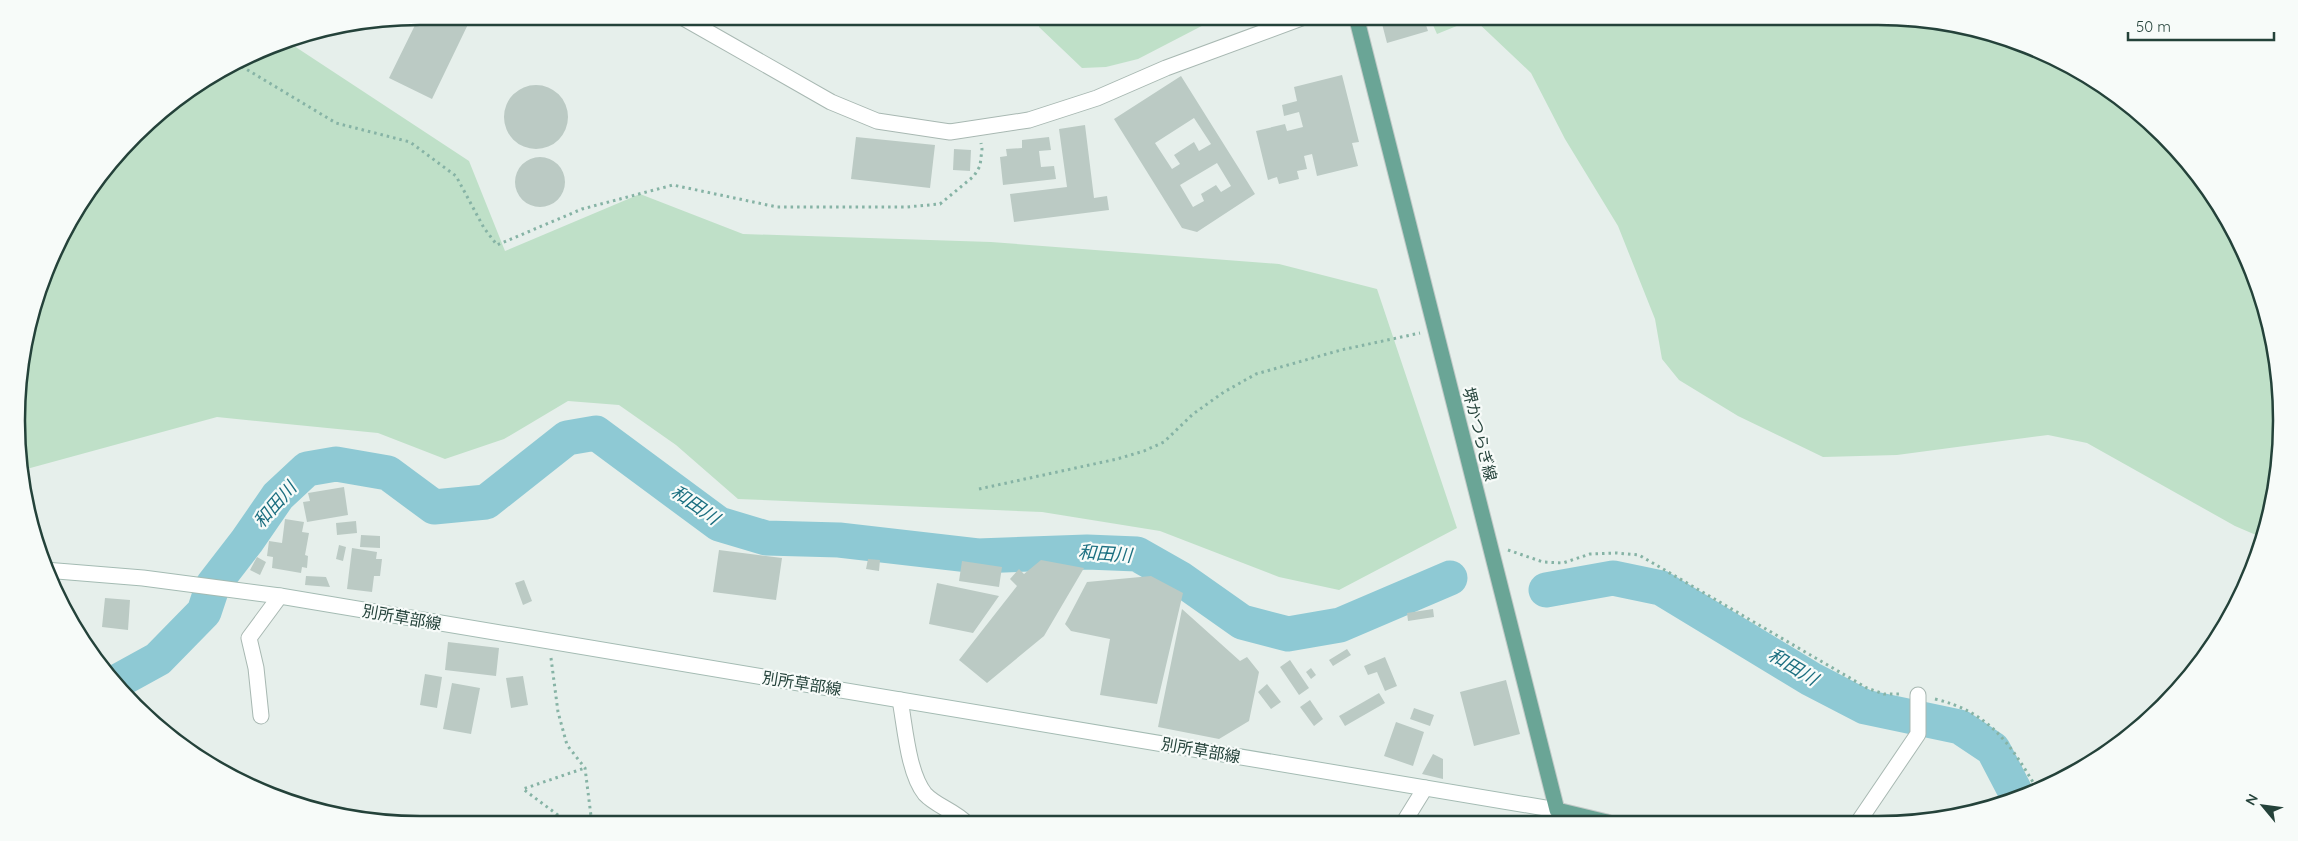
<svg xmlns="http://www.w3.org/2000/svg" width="2298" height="841" viewBox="0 0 2298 841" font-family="Quicksand,'Noto Sans JP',sans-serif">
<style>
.green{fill:#bfe0c8}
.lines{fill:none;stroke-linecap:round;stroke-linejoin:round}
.river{stroke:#8ec9d4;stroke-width:35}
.building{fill:#bbcac4;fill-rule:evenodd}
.street-casing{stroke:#a8b8b2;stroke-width:17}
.secondary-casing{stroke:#a4bbb3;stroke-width:17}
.primary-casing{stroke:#c2cac8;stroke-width:17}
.path{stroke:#86b3a5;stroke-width:3;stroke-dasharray:2.5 4;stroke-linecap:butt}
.street{stroke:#fff;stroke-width:15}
.secondary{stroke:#fff;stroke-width:15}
.primary{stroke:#6aa596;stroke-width:15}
.labels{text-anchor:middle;stroke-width:4.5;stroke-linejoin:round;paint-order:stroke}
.street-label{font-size:16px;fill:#24423a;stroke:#f7fbf9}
.water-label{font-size:18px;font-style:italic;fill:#1c6f80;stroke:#f7fbf9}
.rim{fill:none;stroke:#24423a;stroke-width:2.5}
</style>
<rect width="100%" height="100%" fill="#e6efeb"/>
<path class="green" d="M1040,16h181l-83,43 -32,8 -24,1 -43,-41z
M1429,16h449l104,14 75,28 67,42 58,54 46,65 32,72 18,77 3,79 -13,78 -5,13 -28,-12 -148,-83 -39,-8 -151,20 -74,2 -85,-41 -59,-36 -17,-21 -7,-40 -37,-93 -53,-87 -34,-66 -57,-54 -37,15z
M285,40l184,121 36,90 135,-57 103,40 248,8 288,22 98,25 80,239 -118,62 -60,-13 -119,-46 -118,-19 -304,-13 -62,-54 -57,-40 -51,-4 -64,38 -59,20 -67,-26 -161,-16 -194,53 -3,-103 18,-77 25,-55 27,-32 37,-54 27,-33 65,-46z"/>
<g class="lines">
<path class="river" d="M1546,590l67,-12 48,10 150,91 54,28 95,20 33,22 24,46
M118,681l40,-22 46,-47 9,-27 34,-44 31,-45 29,-27 29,-5 52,9 46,34 52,-5 81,-64 29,-5 123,91 47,14 73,2 139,16 109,-4 50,2 44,25 61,43 46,12 52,-9 110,-47"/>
</g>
<path class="building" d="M472,16l-40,83 -43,-21 30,-61z
M1380,16h43l5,15 -41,12z
M1342,75l17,67 -7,1 6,23 -41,10 -5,-22 -8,2 3,13 -10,2 2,8 -20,5 -2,-7 -9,3 -12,-49 29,-7 2,7 16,-4 -4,-15 -15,4 -2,-11 15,-4 -3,-14z
M1181,76l74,118 -58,38 -15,-4 -68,-109zM1194,118l17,26 -12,7 -5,-9 -20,13 6,9 -8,5 -17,-26zM1217,163l14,23 -10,6 -5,-7 -15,9 3,7 -11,6 -13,-22z
M504 117a32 32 0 1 1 64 0a32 32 0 1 1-64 0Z
M1085,125l9,73 13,-2 2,14 -95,12 -4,-28 57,-7 -8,-58z
M856,137l79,8 -5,43 -79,-9z
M1049,137l2,13 -12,1 2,16 13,-1 2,13 -53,6 -3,-28 7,-1 -1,-7 16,-1v-8z
M954,149l17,1 -1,21 -17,-1z
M515 182a25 25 0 1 1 50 0a25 25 0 1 1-50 0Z
M344,487l4,28 -41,7 -4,-20 7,-1 -2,-8z
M285,519l19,3 -2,10 7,1 -4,22 3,1 -1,12 -5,-1 -1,6 -29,-5 1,-11 -6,-1 2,-15 13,2z
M356,521l1,12 -20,2 -1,-12z
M361,535l19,1v12l-20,-1z
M339,545l7,2 -3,14 -7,-2z
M352,548l25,4 -1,7h6l-2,17h-6l-2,16 -25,-3z
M719,550l63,8 -6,42 -63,-8z
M257,557l9,5 -6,13 -10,-5z
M868,559l12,1 -1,11 -13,-2z
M1041,560l43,8 -40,68 -57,47 -28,-23 58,-74 -7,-7 9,-10 5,5z
M962,561l40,6 -3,20 -40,-6z
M306,576l20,1 4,10 -25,-2z
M1151,576l32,17 -26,111 -57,-9 10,-56 -39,-8 -6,-7 22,-42z
M524,580l8,21 -9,4 -8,-22z
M937,583l62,13 -26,37 -44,-9z
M105,598l25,2 -2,30 -26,-3z
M1182,609l58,52 7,-4 12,15 -10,49 -30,18 -61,-12z
M1433,609l1,8 -26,4 -1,-8z
M448,642l51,6 -3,28 -51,-6z
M1347,649l4,6 -18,11 -4,-6z
M1385,657l12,29 -12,5 -8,-19 -9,3 -4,-9z
M1290,660l19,28 -10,7 -19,-28z
M1311,668l5,7 -5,4 -5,-7z
M425,674l17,3 -5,31 -17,-3z
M523,676l5,29 -17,3 -5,-30z
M1506,680l14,54 -46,12 -14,-54z
M452,683l28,5 -9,46 -28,-5z
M1267,684l14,18 -10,7 -13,-17z
M1379,693l6,10 -40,23 -6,-10z
M1310,700l13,19 -9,7 -14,-19z
M1414,708l20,7 -4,11 -20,-7z
M1396,722l28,10 -11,34 -29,-10z
M1433,754l10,5v20l-21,-5z
M799,818l1,6h-36v-1z"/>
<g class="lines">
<g class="street-casing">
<path id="street" d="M680,16l151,86 46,19 73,11 79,-12 68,-22 69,-30 141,-52
M900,700c5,26 8,73 25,94 11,12 30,17 41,29
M261,716l-5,-48 -7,-30 31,-42
M1859,821l59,-87v-39
M1404,822l21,-34"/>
</g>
<g class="secondary-casing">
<path id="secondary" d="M45,570l98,8 137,18 1277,214"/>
</g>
<g class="primary-casing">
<path id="primary" d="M1356,16l201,794 50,12"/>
</g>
<path class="path" d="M236,63l100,60 74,19 46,34 28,52 13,17 85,-36 91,-24 104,22h130l33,-3 34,-28 6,-10 2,-17 -1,-6
M979,489l138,-30 27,-8 20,-9 29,-28 31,-22 32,-18 85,-24 79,-17
M1508,550l35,12 20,1 27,-9 27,-1 22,2 228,133 17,6h17
M551,658l7,54 9,33 18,23 7,56
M1935,699c54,13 75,44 102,90
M565,824l1,-3 -43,-32 62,-21"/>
<use href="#street" class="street"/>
<use href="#secondary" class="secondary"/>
<use href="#primary" class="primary"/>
</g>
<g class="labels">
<g class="street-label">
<text transform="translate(1480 434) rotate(76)" y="6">堺かつらぎ線</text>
<text transform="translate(402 617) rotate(10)" y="6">別所草部線</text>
<text transform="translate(802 683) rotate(9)" y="6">別所草部線</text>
<text transform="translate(1201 750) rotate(10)" y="6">別所草部線</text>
</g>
<g class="water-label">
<text transform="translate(275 505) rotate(-49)" y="6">和田川</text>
<text transform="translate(695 505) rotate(35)" y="6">和田川</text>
<text transform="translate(1105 554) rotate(4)" y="6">和田川</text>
<text transform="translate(1793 667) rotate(31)" y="6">和田川</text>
</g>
</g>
<path d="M0 0H2298V841H0ZM420 25H1878A395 395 0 0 1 2273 420V421A395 395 0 0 1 1878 816H420A395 395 0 0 1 25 421V420A395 395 0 0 1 420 25Z" fill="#f7fbf9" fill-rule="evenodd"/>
<path class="rim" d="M420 25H1878A395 395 0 0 1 2273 420V421A395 395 0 0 1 1878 816H420A395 395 0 0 1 25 421V420A395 395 0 0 1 420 25Z"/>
<g transform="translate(2263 806) rotate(299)" stroke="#f7fbf9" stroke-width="4" paint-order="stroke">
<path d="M0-4L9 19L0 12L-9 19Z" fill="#24423a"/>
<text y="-8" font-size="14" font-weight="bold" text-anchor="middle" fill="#24423a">N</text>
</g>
<path d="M2128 32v8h146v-8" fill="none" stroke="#24423a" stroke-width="2.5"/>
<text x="2136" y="32" font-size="15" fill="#24423a" stroke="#f7fbf9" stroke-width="4" paint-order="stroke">50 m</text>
</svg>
